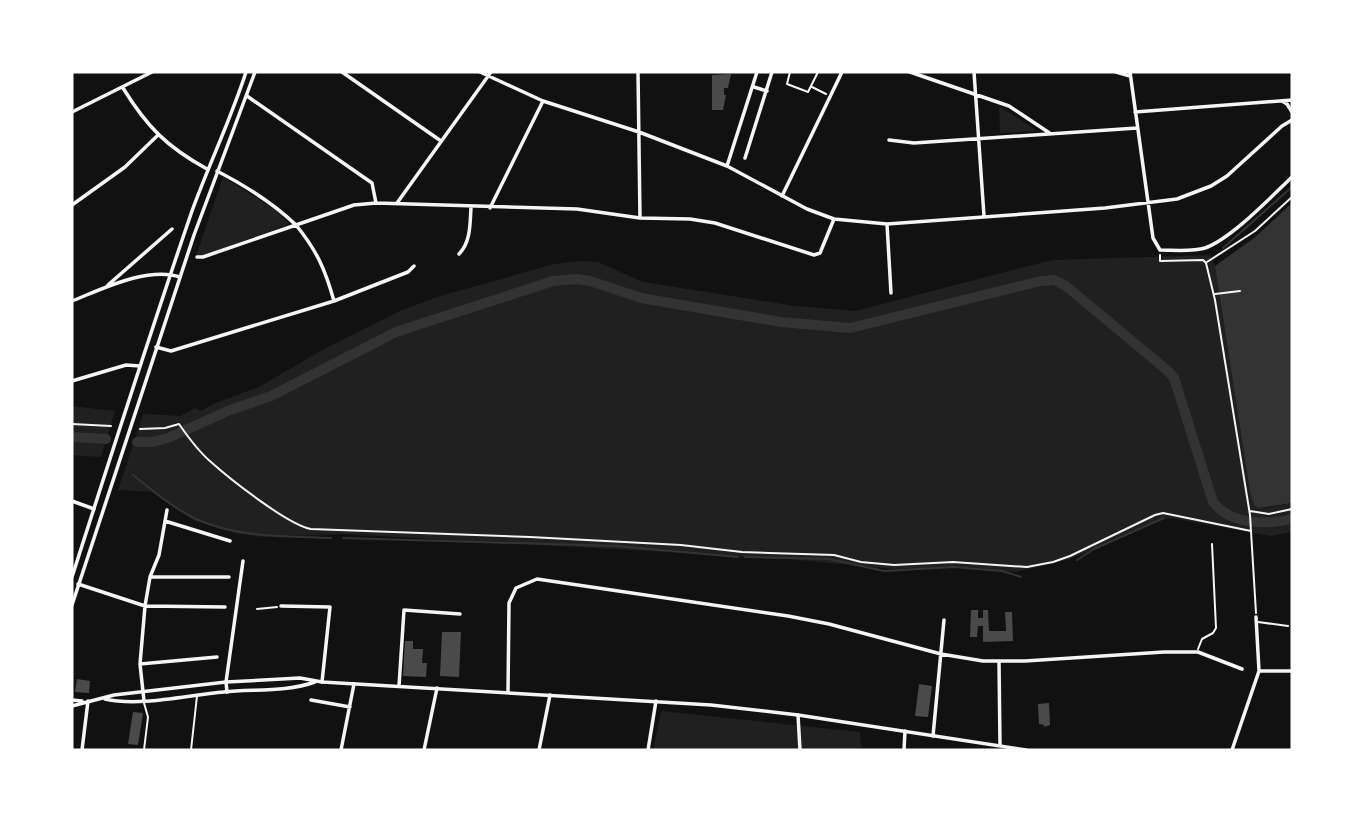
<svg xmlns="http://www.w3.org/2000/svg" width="1364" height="822" viewBox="0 0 1364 822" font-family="Raleway,sans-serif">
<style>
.green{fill:#202020}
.water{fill:#333}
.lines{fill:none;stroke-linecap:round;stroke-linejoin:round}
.stream{stroke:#333;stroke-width:2}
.river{stroke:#333;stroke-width:10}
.building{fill:#4a4a4a}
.path{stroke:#f5f5f5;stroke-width:2}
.service{stroke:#f5f5f5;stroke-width:2}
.minor{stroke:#f5f5f5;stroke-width:3.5}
.tertiary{stroke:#f5f5f5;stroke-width:3.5}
</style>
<rect width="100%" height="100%" fill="#111"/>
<path class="green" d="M999,106l36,23v2l-35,2z
M223,177l54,34 12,13 -86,32h-7z
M1210,255l5,11 35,226 14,16 28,-5v29l-21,4 -100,-18 -15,3 -85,38 -55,13 -48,-5 -76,2 -102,-10 -448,-25 -76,3 -28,-3 -45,-14 -41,-28 -34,-2 25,-76 38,2 14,-8 6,3 12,-7 46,-17 65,-38 76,-38 37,-14 117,-33 25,-3 19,1 45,20 152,24 60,5 197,-51z
M72,406l43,5 -14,46 -29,-2z
M661,711l199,21 1,18h-208z"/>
<path class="water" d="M1292,203v300l-34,5 -4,-3 -4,-13 -35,-226 39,-28z"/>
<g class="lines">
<path class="stream" d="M1223,248l69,-61
M133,475c20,16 40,33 63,44 42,19 91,17 135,19
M343,538l273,8 122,11
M745,557l84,2 55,12 70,-4 48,4 19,6
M1077,560l17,-11 70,-31"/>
<path class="river" d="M72,437l34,2
M137,442h16l15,-4 62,-28 41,-14 125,-64 157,-51 24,-2 13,2 51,17 140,24 69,6 191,-47 13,-1 12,6 102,85 6,7 39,124c18,23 53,23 79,17"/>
</g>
<path class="building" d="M731,74l-3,14h-4v7h2l-3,15h-11v-35z
M971,610h7v8h5v-8h5l1,21h17l-1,-19h7l1,29 -30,1v-16h-5l-1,11h-7z
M442,632h19l-2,45 -19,-1z
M405,641h8v8h10l-1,14h5l-1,14 -23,-1z
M77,679l13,2 -1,12 -14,-1z
M919,684l13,2 -4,31 -13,-1z
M1049,703l1,22 -6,2v-2l-5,-1 -1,-20z
M133,712l10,1 -5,32 -10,-1z"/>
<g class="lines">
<path class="path" d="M790,72l-3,12 21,8 10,-20
M812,87l14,7
M1160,255v6l43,-1 3,3
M1207,262l48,-31 37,-34
M1206,263l9,37 35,215 6,98
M1215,294l25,-3
M72,424l39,2
M140,429l25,-1 14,-4c9,13 20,28 32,38 19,17 77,63 100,67l219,8 151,8 61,7 92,3 27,7 33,3 59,-3 74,5 26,-5 17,-6 85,-41 8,-2 88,18
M1250,511l19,3 23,-5
M257,609l20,-2"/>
<path class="service" d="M1258,622l30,4
M1198,649l4,-10 11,-6 3,-5 -4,-84
M144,750l4,-33 -4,-14
M191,750l6,-54"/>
<path class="minor" d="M342,72l99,69
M480,72l63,29 96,31 88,34 80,43 27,10 53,5 218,-16 72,-9 34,-13 16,-10 55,-50 10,-6
M638,72l2,146
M910,72l99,34 42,28
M974,72l10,144
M1116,72l14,4
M1130,72l23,166 7,12c14,0 32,2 45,-2 26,-9 66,-51 87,-71
M754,87l13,4
M123,88c24,39 44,59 84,81
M247,96l125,87 4,20
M1282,101l5,3 5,8
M72,112l80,-40
M1135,112l157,-12
M889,140l25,3 223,-15
M745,158l27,-86
M727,166l30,-94
M782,196l60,-124
M397,203l94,-131
M72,205l53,-38 32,-31
M490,208l53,-107
M887,224l4,69
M459,254c12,-12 11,-31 12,-47
M197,257h6l93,-32c-24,-23 -50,-39 -79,-54
M108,285l64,-56
M72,301c30,-12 76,-35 108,-24
M334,301c-9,-32 -17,-50 -38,-76l58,-20 22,-2 201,6 63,9 50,1 25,4 99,32 6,-2 14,-34
M156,347l15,4 163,-50 74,-29 6,-6
M72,381l54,-16 14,1
M72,501l22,8
M165,521l65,20
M150,577h79
M78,584l67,22 80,1
M281,606l49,1 -8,75
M999,661l1,84
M140,664l77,-7
M1259,671h33
M399,686l5,-76 56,4
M227,692l-1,-10 17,-121
M508,692l1,-89 7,-15 21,-9 251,37 41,8 112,30 42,7h42l139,-9h34l44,17
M311,700l39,7
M144,701l-4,-37 5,-58 5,-29 9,-22 8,-45
M798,715l2,35
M933,736l11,-116
M82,750l6,-49
M341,750l13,-66
M424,750l13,-62
M539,750l11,-55
M648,750l8,-49
M904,750l1,-19
M1232,750l27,-79 -3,-54"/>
<path class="tertiary" d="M72,577c39,-122 78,-244 120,-366 17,-47 39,-92 54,-139
M72,605l122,-370 61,-163
M105,699c35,8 82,-4 119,-7 30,-3 63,0 91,-10
M72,700l10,1
M72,706l42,-11 112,-13 74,-4 22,4 389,23 87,10 228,35"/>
</g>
<rect width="1364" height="822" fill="none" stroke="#ffffff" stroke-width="147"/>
</svg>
